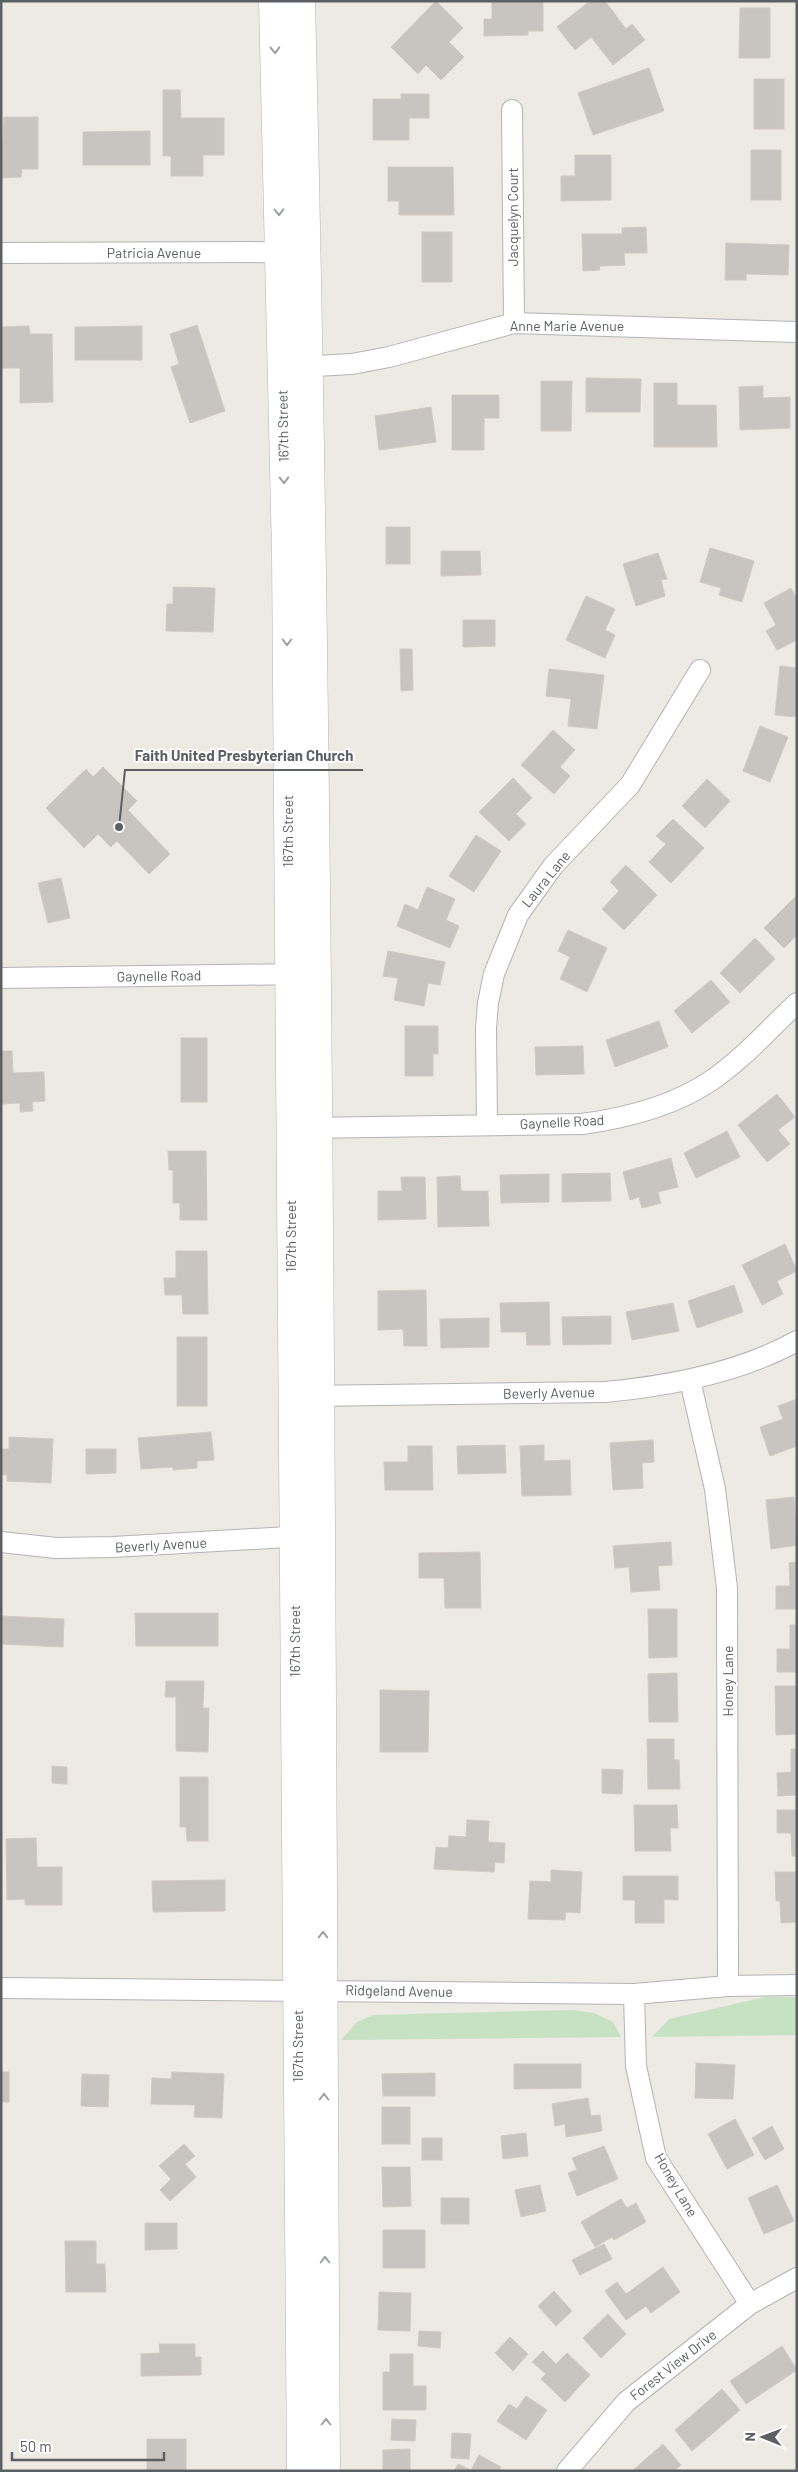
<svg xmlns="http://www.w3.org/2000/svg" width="798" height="2472" viewBox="0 0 798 2472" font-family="Barlow,sans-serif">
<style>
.green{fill:#c6e2c2}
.building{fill:#c8c4c0;stroke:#d1cac2}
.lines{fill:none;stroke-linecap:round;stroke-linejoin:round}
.minor-casing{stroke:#b1b4b7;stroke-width:22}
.secondary-casing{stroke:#b0b4b7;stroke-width:29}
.minor{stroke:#fff;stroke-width:20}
.secondary{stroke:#fff;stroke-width:28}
.oneway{stroke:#9da0a1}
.labels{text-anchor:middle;stroke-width:4;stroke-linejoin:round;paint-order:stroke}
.street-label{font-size:14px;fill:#5c6063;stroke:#fff}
.leader{fill:none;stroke:#5c6063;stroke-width:2}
.callout-dot{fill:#5c6063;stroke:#fff;stroke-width:2}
.callout-label{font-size:15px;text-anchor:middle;font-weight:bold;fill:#5c6063;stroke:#fff;stroke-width:4;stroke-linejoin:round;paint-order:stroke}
</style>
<rect width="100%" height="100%" fill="#ede9e3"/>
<path class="green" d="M765,1997h32v38l-145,2 17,-18z
M572,2010l22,3 19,9 8,15 -280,3 16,-18 16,-7z"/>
<path class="building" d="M436,1l27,27 -14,14 15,15 -23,23 -15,-15 -8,9 -27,-27z
M492,1h51v30h-15v4l-44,1v-17h8z
M590,1h15l21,28 6,-5 13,16 -32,25 -22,-28 -16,13 -18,-23z
M740,8h30v50h-31z
M649,68l15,43 -71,24 -15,-42z
M754,79h30v50h-30z
M163,90h17l1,28h43v37h-21v21h-32v-20h-8z
M401,94h28v24h-20v22h-36v-41h28z
M4,117h34v52h-16l-1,8 -20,1z
M150,131v34h-67v-33z
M751,150h30v50h-30z
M575,155h36v45l-50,1v-25h14z
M388,167h65l1,48h-55v-14h-11z
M646,227l1,26h-23l1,12 -26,1 1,4 -17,1 -1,-37h40v-6z
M422,232h30v50h-30z
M726,243l63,2 -1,30 -42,-1v6h-21z
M197,325l28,86 -35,12 -19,-56 8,-3 -9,-30z
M29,326l1,8h22l1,68 -33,1v-35h-19v-41z
M142,326v34h-67v-33z
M586,378l55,1 -1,33h-54z
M541,381h31l-1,50h-30z
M654,383h23v22h39l1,42h-63z
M763,386v12l27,-1v31l-50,2 -1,-43z
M452,395h47v23h-15v32h-32z
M431,407l5,35 -57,8 -4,-34z
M386,527h24v37h-24z
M710,548l44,13 -12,41 -23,-7 2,-7 -21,-6z
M441,551h39l1,24 -40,1z
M658,553l9,26 -6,1 4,16 -29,10 -13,-42z
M173,587l42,1 -2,44 -47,-1 1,-27h6z
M791,588l6,11v41l-20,10 -11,-19 10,-6 -12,-22z
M586,596l29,13 -10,21 10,5 -10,23 -39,-18z
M463,620h32v26l-32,1z
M400,649h12l1,41 -12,1z
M780,666l17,2v49l-22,-2z
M549,669l55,6 -7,54 -29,-3 3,-27 -25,-3z
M760,726l28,11 -18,45 -27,-11z
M553,730l22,20 -15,17 10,9 -16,18 -33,-29z
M103,767l34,34 -9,9 42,44 -21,20 -32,-33 -6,6 -13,-13 -14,14 -38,-40 40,-39 7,8z
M513,778l19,20 -16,16 10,10 -17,17 -30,-29z
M707,779l23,22 -25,27 -23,-22z
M673,819l31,29 -33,35 -22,-21 17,-18 -10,-8z
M476,835l25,16 -27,41 -25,-16z
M626,865l31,30 -33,35 -22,-21 17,-18 -9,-9z
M61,878l9,40 -22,5 -10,-40z
M427,887l28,12 -9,21 13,6 -9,22 -53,-22 8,-22 13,6z
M797,895v40l-13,13 -20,-20z
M568,930l39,18 -20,44 -27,-13 10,-22 -12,-6z
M755,938l20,21 -35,34 -20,-20z
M388,951l57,11 -5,23 -12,-2 -4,23 -30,-6 4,-22 -15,-2z
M711,980l19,22 -38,31 -18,-22z
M659,1021l9,26 -53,20 -9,-27z
M405,1026h33v28h-5v22h-28z
M181,1038h26v64h-26z
M583,1046l1,28 -48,1 -1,-28z
M1,1051h11l1,22 31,-1 1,29 -13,1 1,9 -13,1v-9l-19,1z
M777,1094l18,23 -17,13 12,14 -23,18 -29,-37z
M727,1131l13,26 -44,21 -12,-25z
M168,1151h38l1,69h-27v-17h-7v-33h-4z
M671,1158l7,29 -20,5 3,11 -19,5 -3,-11 -9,3 -7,-28z
M610,1173l1,28 -49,1v-28z
M549,1174v28l-48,1 -1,-28z
M460,1176l1,15h27l1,35 -51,1 -1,-50z
M401,1177h24l1,42 -48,1v-29h24z
M785,1244l12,27 -20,10 6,13 -21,11 -20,-40z
M176,1251h31l1,63h-25l-1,-19h-17l-1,-17h12z
M734,1285l9,27 -46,16 -9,-27z
M426,1290l1,56h-23l-1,-17 -25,1v-39z
M549,1302l1,43h-23l-1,-13h-25l-1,-29z
M673,1303l6,28 -47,9 -6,-28z
M611,1316v28l-48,1 -1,-28z
M489,1318v29l-48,1 -1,-29z
M177,1337h30v69h-30z
M797,1399v47l-27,10 -10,-29 23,-8 -5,-13z
M211,1432l3,28 -17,1v7l-24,2v-3l-32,2 -3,-31z
M9,1437l44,2 -2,44 -44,-2v-6h-6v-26h8z
M653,1440l1,22 -12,1 1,25 -30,2 -3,-47z
M505,1445l1,28 -48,1 -1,-28z
M544,1445v16l26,-1 1,35 -49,1 -2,-50z
M408,1446h24l1,44h-48l-1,-28h24z
M86,1449h30v24l-30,1z
M794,1497l3,48 -26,4 -5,-49z
M671,1542l1,23 -14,1 2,24 -29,2 -2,-25 -14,1 -2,-22z
M480,1552l1,56h-36l-1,-30h-25v-25z
M797,1562v47h-21v-23h14l-1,-23z
M648,1609h29v48l-28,1z
M135,1613h83v33h-82z
M1,1616l63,3 -1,28 -62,-3z
M790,1625h7v47h-20v-23h13z
M677,1673l1,49h-29l-1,-48z
M166,1681h38l-1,27h6l-1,44 -32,-1v-54h-11z
M775,1686h22v48l-21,1z
M380,1690l49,1 -1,61h-48z
M647,1739h27v21h5l1,29h-32z
M791,1749h6v46l-19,1 -1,-23 14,-1z
M52,1766l15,1v17l-15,-1z
M602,1769l21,1 -1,24 -20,-1z
M180,1777h28v64h-21l-1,-14h-6z
M634,1805h43l1,23h-8l1,23h-36z
M777,1810h20v46h-5l-1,-23h-14z
M467,1820l22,1 -1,21 17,1 -1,20 -9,-1 -1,10 -60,-3 2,-22 12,1 1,-12 17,1z
M36,1838l1,29h25v38h-37v-6l-18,1 -1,-61z
M551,1870l31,2 -2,41 -14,-1 -1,8 -37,-1 2,-38 21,1z
M775,1872h22v50l-16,1 -1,-22h-4z
M623,1876h55v24l-14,-1v24h-29v-23h-12z
M225,1880v31l-72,1 -1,-31z
M696,2063l39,2 -2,34 -38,-1z
M514,2064h67v24l-67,1z
M1,2072h8v30h-8z
M172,2072l52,2 -2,44 -28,-1 1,-12 -44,-1 1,-26 19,1z
M435,2073v23h-52l-1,-22z
M82,2074l27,1 -1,32 -27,-1z
M588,2098l3,18 9,-1 2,16 -36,6 -1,-13 -10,2 -3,-22z
M382,2107h28v37h-28z
M735,2119l19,36 -27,14 -19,-35z
M772,2126l12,23 -19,11 -13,-22z
M526,2133l2,23 -25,3 -2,-23z
M422,2138h20v22h-20z
M184,2144l11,12 -10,8 11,13 -26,24 -10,-11 11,-11 -12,-13z
M604,2146l14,33 -41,17 -9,-23 9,-3 -5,-12z
M382,2167h28l1,39 -28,1z
M540,2185l6,26 -25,6 -6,-27z
M777,2185l17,36 -30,13 -16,-36z
M441,2198h28v26h-28z
M621,2199l6,9 9,-5 10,19 -32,18 -2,-3 -17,10 -14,-25z
M145,2223h32v26l-32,1z
M383,2230h42v38h-42z
M65,2241h31v23h9l1,28h-40z
M604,2244l8,15 -32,16 -8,-15z
M663,2267l17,25 -29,21 -5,-7 -20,14 -21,-29 12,-9 9,12z
M554,2291l18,20 -16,15 -18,-20z
M379,2292l32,1 -1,38 -32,-1z
M608,2314l18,20 -25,24 -18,-20z
M419,2331l22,1 -1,16 -22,-2z
M510,2337l18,17 -15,17 -18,-18z
M159,2344h36v13h6v18l-60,1v-22l19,-1z
M782,2346l15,24 -51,34 -16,-23z
M543,2351l13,13 11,-11 23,22 -25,27 -24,-23 5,-5 -14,-12z
M390,2354h23v32h13v24h-43v-38h7z
M722,2389l18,21 -48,41 -17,-21z
M526,2396l21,14 -21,30 -29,-19 12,-17 8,5z
M392,2419l24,1 -1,21 -24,-1z
M452,2433l19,1 -2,25 -18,-1z
M147,2439h39v32h-39z
M663,2444l18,21 -7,6h-42z
M410,2449v22h-27v-21z
M479,2455l22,12 -2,4h-45l4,-7 13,6z"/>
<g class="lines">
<g class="minor-casing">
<path id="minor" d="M512,110l2,213
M1,253l291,-1
M297,367l55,-3 37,-7 125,-34 283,9
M1,978l302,-4
M487,1125l-1,-97 2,-25 6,-29 24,-59 35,-49 77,-81 70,-115
M305,1128l277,-4c45,-6 92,-18 130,-44 31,-21 57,-51 85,-77
M690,1380l25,109 12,99 1,398
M307,1396l298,-4c65,-6 134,-19 192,-51
M1,1542l55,6 57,-1 193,-11
M1,1988l633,6 94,-8 69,-1
M634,1994l2,72 20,92 94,146
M567,2471l59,-69 124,-98 47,-26"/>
</g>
<g class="secondary-casing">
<path id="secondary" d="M273,1l13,552 15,1918
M301,1c20,823 20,1647 25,2470"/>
</g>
<use href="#minor" class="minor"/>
<use href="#secondary" class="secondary"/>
</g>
<defs><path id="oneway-chevron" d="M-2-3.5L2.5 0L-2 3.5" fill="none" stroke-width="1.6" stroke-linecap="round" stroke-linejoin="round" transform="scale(1.25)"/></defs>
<g class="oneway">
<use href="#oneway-chevron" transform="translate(275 50) rotate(89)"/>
<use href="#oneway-chevron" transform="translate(279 212) rotate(89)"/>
<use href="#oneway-chevron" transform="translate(284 480) rotate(89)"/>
<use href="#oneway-chevron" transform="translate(287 642) rotate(90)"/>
<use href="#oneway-chevron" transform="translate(323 1935) rotate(-90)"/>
<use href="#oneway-chevron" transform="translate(324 2097) rotate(-90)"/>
<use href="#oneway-chevron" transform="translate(325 2260) rotate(-90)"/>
<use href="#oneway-chevron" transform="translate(326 2422) rotate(-90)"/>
</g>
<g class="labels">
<g class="street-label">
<text transform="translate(513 217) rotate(-90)" y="5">Jacquelyn Court</text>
<text x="154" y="258">Patricia Avenue</text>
<text x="567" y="331">Anne Marie Avenue</text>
<text transform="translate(283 426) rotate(-91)" y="5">167th Street</text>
<text transform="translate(288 831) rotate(-90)" y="5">167th Street</text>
<text transform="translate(546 879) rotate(-51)" y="5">Laura Lane</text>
<text transform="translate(159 976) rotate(-1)" y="5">Gaynelle Road</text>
<text transform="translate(562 1122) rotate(-3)" y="5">Gaynelle Road</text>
<text transform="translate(291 1236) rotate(-90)" y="5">167th Street</text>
<text transform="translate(549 1393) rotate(-1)" y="5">Beverly Avenue</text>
<text transform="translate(161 1545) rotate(-3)" y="5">Beverly Avenue</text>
<text transform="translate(295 1641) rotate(-90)" y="5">167th Street</text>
<text transform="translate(728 1681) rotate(-90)" y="5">Honey Lane</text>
<text transform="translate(399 1991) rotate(1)" y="5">Ridgeland Avenue</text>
<text transform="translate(298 2046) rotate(-90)" y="5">167th Street</text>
<text transform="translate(676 2185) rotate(60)" y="5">Honey Lane</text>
<text transform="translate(673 2365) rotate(-38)" y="5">Forest View Drive</text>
</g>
</g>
<path class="leader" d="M119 827L125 770H363"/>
<circle class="callout-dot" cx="119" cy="827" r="5"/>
<g class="callout-label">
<text x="244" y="761">Faith United Presbyterian Church</text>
</g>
<rect width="798" height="2472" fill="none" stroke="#5c6063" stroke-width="5"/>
<g transform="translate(763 2437) rotate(271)" stroke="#ffffff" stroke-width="4" paint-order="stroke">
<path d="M0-4L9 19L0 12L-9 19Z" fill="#5c6063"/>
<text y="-8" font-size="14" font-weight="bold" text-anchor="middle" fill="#5c6063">N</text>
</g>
<path d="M12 2452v8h152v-8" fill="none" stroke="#5c6063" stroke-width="2.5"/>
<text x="20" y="2452" font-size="15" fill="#5c6063" stroke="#ffffff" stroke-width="4" paint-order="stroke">50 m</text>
</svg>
